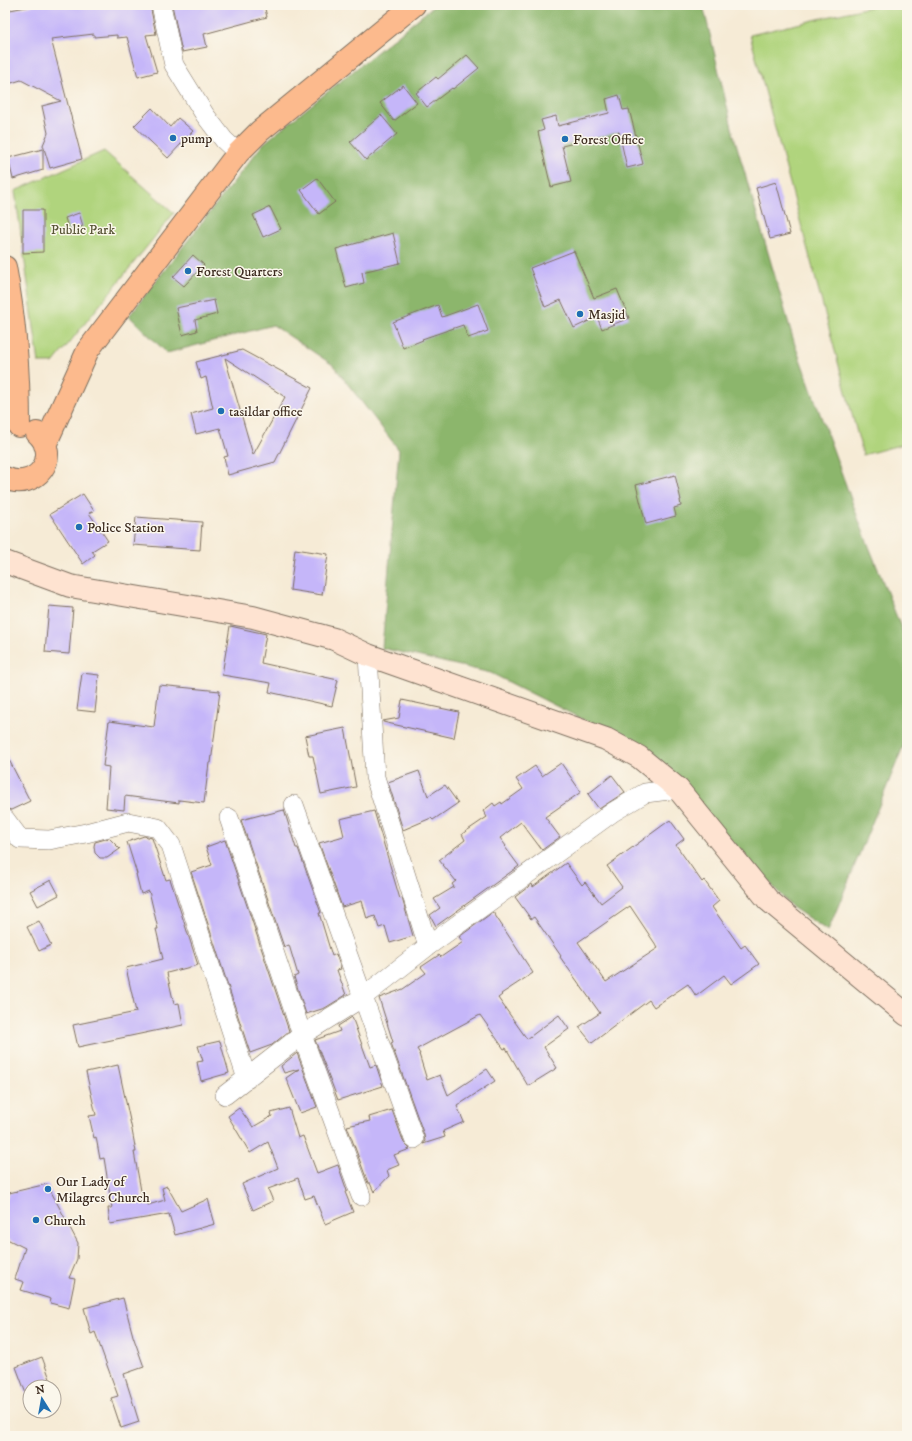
<svg xmlns="http://www.w3.org/2000/svg" width="912" height="1441" viewBox="0 0 912 1441" font-family="'IM FELL DW Pica',serif">
<style>
.green{fill:#b0d47d;stroke:#767f4e}
.forest{fill:#8cb66c;stroke:#647045}
.building{fill:#c5b6f9;fill-rule:evenodd}
.lines{fill:none;stroke-linecap:round;stroke-linejoin:round}
.minor-casing{stroke:#7c6e5e;stroke-width:20}
.secondary-casing{stroke:#7c6e5e;stroke-width:24}
.primary-casing{stroke:#7c6e5e;stroke-width:24}
.minor{stroke:#fff;stroke-width:19}
.secondary{stroke:#fee3d1;stroke-width:22}
.primary{stroke:#fcba8d;stroke-width:22}
.poi-dot{fill:#1f6fb2;stroke:#fbf7ec;stroke-width:1.5}
.labels{text-anchor:middle;stroke-width:3;stroke-linejoin:round;paint-order:stroke}
.poi-label{font-size:14px;fill:#3b2a1e;stroke:#fbf7ec;text-anchor:start}
.park-label{font-size:14px;fill:#585436;stroke:#fbf7ec}
</style>
<rect width="100%" height="100%" fill="#fbf7ec"/>
<filter id="ink" filterUnits="userSpaceOnUse"><feTurbulence type="fractalNoise" baseFrequency=".025" numOctaves="2"/><feDisplacementMap in="SourceGraphic" scale="8" xChannelSelector="R" yChannelSelector="G"/><feConvolveMatrix kernelMatrix="1 2 1 2 8 2 1 2 1" color-interpolation-filters="sRGB"/></filter>
<filter id="wash" filterUnits="userSpaceOnUse"><feTurbulence type="fractalNoise" baseFrequency=".012" numOctaves="4" result="noise"/><feDisplacementMap in="SourceGraphic" scale="16" xChannelSelector="R" yChannelSelector="G"/><feGaussianBlur stdDeviation="0.9" result="paint"/><feColorMatrix in="noise" values="0 0 0 0 0 0 0 0 0 0 0 0 0 0 0 0 0 1.4 0 .05"/><feComposite in="paint" operator="in"/></filter>
<g filter="url(#wash)">
<rect width="100%" height="100%" fill="#f6ebd6"/>
<path class="green" d="M878,5h29v438l-44,12 -113,-420z
M104,151l70,62 -121,150h-14l-24,-172z"/>
<path class="forest" d="M435,5h268l31,131 61,209 64,176 48,122v94l-79,194 -36,-24 -102,-111 -61,-53 -138,-70 -109,-25 17,-198 -66,-85 -60,-40 -106,28 -38,-37 134,-172z"/>
<g id="blocks">
<path class="building" d="M36,5h114l6,29 -10,1 11,37 -19,5 -11,-40 -10,1v-3l-23,2v-3l-43,5 31,120 -32,9 -7,-23 5,-12 -6,-27 19,-5 -40,-21 -16,5v-74z
M172,5h92l3,12 -63,17 3,13 -25,5z
M467,55l12,13 -26,21 -1,-1 -25,19 -11,-14 20,-16 2,2z
M403,85l14,18 -23,18 -14,-18z
M619,95l4,15 6,-1 14,55 -16,4 -8,-36 -57,14 9,36 -20,5 -13,-55 6,-2 -3,-10 15,-4 2,10 51,-13 -3,-14z
M152,108l18,19 8,-9 15,13 -25,27 -34,-32z
M381,115l16,19 -31,26 -16,-18z
M43,149v21l-30,9 -5,-21z
M317,178l18,24 -16,12 -18,-24z
M776,182l14,52 -20,5 -14,-51z
M270,207l11,22 -18,8 -10,-22z
M23,210h20v42l-20,1z
M79,213l4,13 -14,5 -4,-13z
M393,233l7,30 -38,9 2,11 -18,5 -10,-39z
M574,251l20,47 23,-9 12,29 -27,11 -5,-12 -23,11 -13,-28 -16,7 -15,-39z
M193,255l11,10 -20,21 -11,-9z
M214,300l3,14 -22,6 2,11 -15,4 -6,-27z
M478,304l10,27 -20,7 -5,-13 -41,14 1,1 -20,8 -10,-26 45,-17 4,12z
M242,350l70,38 -37,74 -47,13 -4,-18 4,-1 -8,-28 -24,6 -5,-20 22,-6 -7,-31 -5,2 -5,-17zM225,358l60,39 -32,58z
M675,475l6,25h-1l1,6 -7,2 2,8 -30,8 -10,-39z
M83,494l11,17 -5,2 19,28 -16,10 3,4 -12,9 -33,-50z
M136,517l66,5 -2,28 -67,-5z
M295,549l33,5 -6,41 -32,-5z
M49,606l24,2 -4,46 -24,-2z
M230,626l36,8 -5,29 77,17 -6,26 -63,-14 2,-9 -49,-8z
M82,673l17,2 -4,37 -18,-2z
M159,685l61,6 -9,72h-2l-5,40 -25,-3v3l-54,-7 -1,14 -18,-2 3,-41 -6,-1 6,-45 45,6z
M402,700l57,12 -5,26 -71,-16v-1l16,-3z
M345,728l11,59 -35,7 -8,-38h-4l-4,-20z
M5,752l25,49 -19,9 -6,-2z
M561,763l20,29 -36,25 15,20 -18,13 -21,-28 -21,16 6,8 -1,1 14,19 -83,60 -6,-11 10,-7 -6,-9 20,-12 -2,-3 4,-3 -17,-21 26,-20 -3,-6 25,-17 -4,-6 10,-8 2,3 6,-4 1,2 21,-15 -7,-10 19,-13 7,10z
M419,771l9,25 17,-11 13,18 -25,17 -2,-2 -28,12 -15,-48z
M612,775l13,17 -26,17 -11,-15z
M284,810l12,38h2l23,65h-2l13,43 4,-2 5,15 -4,1 9,25 -21,13 -19,6 -12,-37 4,-2 -9,-30 -5,2 -43,-127 23,-6v1z
M374,811l26,88 2,-1 11,38 -23,7 -5,-17 -6,2 -4,-12 -8,3 -5,-18 -20,6 -23,-64 25,-7 -4,-17z
M670,820l14,19 -8,6 26,37 2,-2 15,21 -7,6 29,41 4,-3 14,19 -28,20 -7,-9 -28,21 -8,-12 -34,23 -5,-7 -57,43 -13,-16 21,-14 -40,-56 1,-1 -27,-39 -3,2 -16,-22 17,-13 1,3 33,-24 16,22 3,-3 16,21 21,-16 -15,-21zM630,906l28,42 -52,34 -28,-40z
M144,836l8,2 14,42 4,-1 28,86 -31,8 7,31 5,-1 4,22 -105,22 -5,-22 63,-13 -10,-44 37,-9 -7,-30h2l-9,-38 -8,3 -5,-20h1l-10,-32z
M109,838l11,11 -13,9h-7l-5,-5 -1,-7 1,-4z
M225,840l64,191 -17,14 -22,8 -59,-181 21,-7 -6,-18z
M51,880l8,15 -21,11 -8,-15z
M493,912l40,61 -32,21 1,1 -4,3 29,41 32,-24 10,14 -25,18 13,21 -29,18 -22,-38 -2,1 -24,-34 -63,34 3,5h-1l8,26 13,-5 8,20 39,-26 8,12 -38,25 7,16 -21,9 2,6 -22,7 2,-3 -1,-6 -33,-92 2,-1 -14,-44 24,-9 23,-16 -5,-6 18,-12 2,2 22,-15 -4,-5z
M39,921l12,24 -12,6 -12,-24z
M352,1017l18,50 6,-2 7,21 -45,14 -23,-60 25,-9 -2,-5z
M220,1041l9,32 -28,8 -4,-19 6,-1 -5,-15z
M297,1053l20,54 -17,6 -14,-35 13,-9 -15,4 -3,-7z
M118,1065l14,65 4,22h-2l9,50h4l1,3 17,-5 -3,-12 5,-2 14,25 27,-12 7,25 -40,11 -6,-21 -59,10 -2,-16h4l-8,-50 -4,1 -4,-22 -2,1 -5,-22 7,-1 -10,-43z
M239,1108l14,19 19,-11 -1,-3 18,-5 9,30 5,-2 14,37 21,-8 9,26 -2,1 8,20 -28,12 -11,-28 -9,3 -7,-21 -30,11 5,12 -20,9 -11,-26 36,-16 -10,-26 -18,11 -22,-37z
M392,1110l12,33 6,6 -16,6 5,10 -12,5 2,6 -15,16 -4,-9h-2l-21,-57 23,-5 -1,-4z
M47,1184l31,59 -1,16 -8,19 6,1 -6,29 -19,-5 1,-4 -30,-9 3,-8 -9,-3 10,-31 -20,-10v-36l4,-9z
M123,1298l10,38 11,31 -20,7 15,48 -18,6 -10,-30 7,-2 -23,-64 -4,2 -7,-26z
M42,1357l11,30h-23v11l-2,1 -12,-32z"/>
</g>
</g>
<g filter="url(#ink)">
<use href="#blocks" fill-opacity="0" stroke="#7c6e5e" stroke-width="1"/>
<g class="lines">
<g class="minor-casing">
<path id="minor" d="M161,5l13,60 31,50 19,25 14,13
M368,655l7,122 53,169
M294,805l120,334
M229,818l73,217 59,161
M5,819l15,20 29,1 37,-7 42,-11 30,6 13,17 76,234
M225,1095l77,-60 61,-38 65,-51 185,-134 32,-19 33,-4"/>
</g>
<g class="secondary-casing">
<path id="secondary" d="M5,562l65,24 183,31 81,22 34,16 238,84 33,18 39,32 90,111 139,115"/>
</g>
<g class="primary-casing">
<path id="primary" d="M5,267c10,53 14,106 14,159
M45,445l43,-95 150,-197 22,-22 154,-126
M5,478c31,14 57,-22 32,-45"/>
</g>
<use href="#minor" class="minor"/>
<use href="#secondary" class="secondary"/>
<use href="#primary" class="primary"/>
</g>
</g>
<g class="poi-dot">
<circle cx="173" cy="138" r="4"/>
<circle cx="565" cy="139" r="4"/>
<circle cx="188" cy="271" r="4"/>
<circle cx="580" cy="314" r="4"/>
<circle cx="221" cy="411" r="4"/>
<circle cx="79" cy="527" r="4"/>
<circle cx="48" cy="1189" r="4"/>
<circle cx="36" cy="1220" r="4"/>
</g>
<g class="labels">
<g class="poi-label">
<text x="181" y="143">pump</text>
<text x="573" y="144">Forest Office</text>
<text x="196" y="276">Forest Quarters</text>
<text x="588" y="319">Masjid</text>
<text x="229" y="416">tasildar office</text>
<text x="87" y="532">Police Station</text>
<text x="56" y="1186">Our Lady of<tspan x="56" dy="16">Milagres Church</tspan></text>
<text x="44" y="1225">Church</text>
</g>
<g class="park-label">
<text x="83" y="234">Public Park</text>
</g>
</g>
<rect width="912" height="1441" fill="none" stroke="#fbf7ec" stroke-width="20"/>
<g transform="translate(42 1399) rotate(349)"><circle r="19" fill="#fbf7ec" stroke="#aea59a"/>
<path d="M0-3L7 15L0 10L-7 15Z" fill="#1f6fb2"/>
<text y="-6" font-size="11" font-weight="bold" text-anchor="middle" fill="#3b2a1e">N</text>
</g>
</svg>
